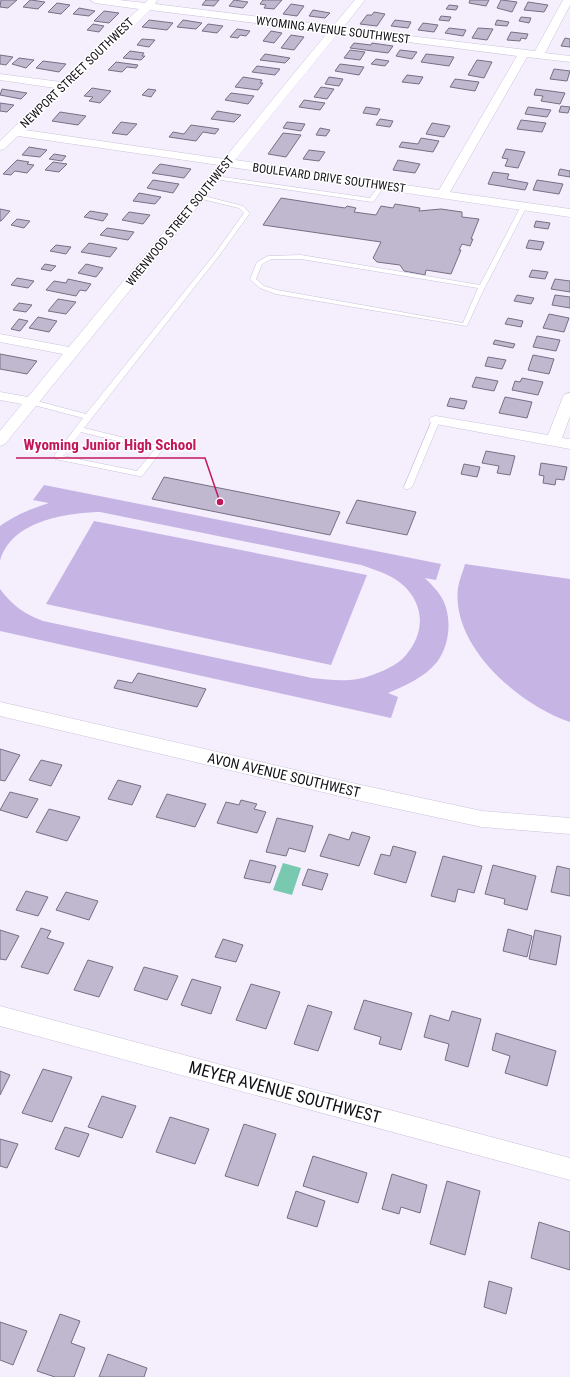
<svg xmlns="http://www.w3.org/2000/svg" width="570" height="1377" viewBox="0 0 570 1377" font-family="'Roboto Condensed',sans-serif">
<style>
.green{fill:#c6b4e5}
.water{fill:#79c9b1}
.building{fill:#c0b8cf;stroke:#777085}
.lines{fill:none;stroke-linecap:round;stroke-linejoin:round}
.service-casing{stroke:#cbc3da;stroke-width:1}
.minor-casing{stroke:#cbc3da;stroke-width:1}
.service{fill:#fff;fill-rule:evenodd}
.minor{fill:#fff;fill-rule:evenodd}
.labels{text-anchor:middle;stroke-width:3;stroke-linejoin:round;paint-order:stroke}
.far-street-label{font-size:12px;fill:#120f16;stroke:#fff}
.street-label{font-size:14px;fill:#120f16;stroke:#fff}
.near-street-label{font-size:17px;fill:#120f16;stroke:#fff}
.leader{fill:none;stroke:#c2185b;stroke-width:1.5}
.callout-dot{fill:#c2185b;stroke:#fff;stroke-width:1.5}
.callout-label{font-size:15px;text-anchor:middle;font-weight:bold;fill:#c2185b;stroke:#fff;stroke-width:3;stroke-linejoin:round;paint-order:stroke}
</style>
<rect width="100%" height="100%" fill="#f4eefd"/>
<path class="green" d="M44,485l397,79 -5,16 -11,-2c7,7 14,14 18,22 9,18 7,45 -6,62 -12,15 -32,24 -49,31l10,4 -7,21 -391,-87v-42c12,16 24,25 43,32l269,57c17,2 34,4 51,0 12,-3 36,-13 43,-23 19,-22 19,-50 -3,-70 -12,-11 -28,-15 -42,-20l-261,-53c-35,1 -89,9 -100,49v-35c16,-11 30,-17 49,-23l-16,-3z
M94,521l273,54 -36,90 -285,-61z
M465,564l105,15v143c-50,-17 -119,-75 -112,-134 1,-8 5,-16 7,-24z"/>
<path class="water" d="M283,863l18,5 -9,27 -19,-5z"/>
<path class="building" d="M17,0l-9,8 -8,-1 1,-7z
M30,0h1l14,2 -7,7 -15,-2z
M206,0h13l-5,6 -12,-1z
M234,0l14,2 -5,6 -14,-2z
M263,0h19l-8,9 -10,-1 2,-3 -6,-1z
M470,0h19l-3,6 -17,-3z
M501,0h1l15,2 -5,10 -15,-4z
M528,2l20,3 -4,7 -20,-2z
M57,3l13,2 -9,9 -13,-2z
M291,4l13,2 -7,10 -14,-2z
M449,5l9,1 -2,4 -10,-1z
M79,8l16,3 -6,5 -16,-2z
M313,10l17,3 -5,5 -16,-2z
M104,11l15,2 -10,10 -15,-2z
M374,12l11,2 -8,12 -17,-2 7,-9h5z
M441,16l10,1 -2,4 -10,-1z
M521,17l10,1 -2,5 -10,-2z
M149,20l24,3 -6,7 -25,-3z
M183,20l19,3 -6,6 -19,-2z
M395,20l16,2 -3,6 -17,-2z
M497,20l12,2 -2,4 -12,-1z
M423,23l15,2 -4,7 -16,-2z
M93,24l11,2 -5,6 -12,-2z
M208,24l15,2 -6,7 -15,-2z
M449,28l17,2 -3,6 -18,-3z
M478,28l15,1 -6,11 -15,-2z
M237,29l13,2 -4,5 -6,-1 -2,3 -8,-1z
M271,31l11,2 -8,10 -11,-2z
M511,32l17,2 -2,5 -5,-1 -1,3 -13,-1z
M291,35l13,2 -10,13 -13,-2z
M565,38l5,1v8l-9,-1z
M142,39l13,1 -6,7 -12,-2z
M354,43l17,2 1,-2 21,3 -5,7 -38,-5z
M350,50l15,2 -5,8 -16,-2z
M400,50l17,2 -5,7 -16,-3z
M130,51l14,2 -2,3h3l-4,4 -18,-2z
M265,54l25,4 -5,5 -25,-3z
M426,54l28,3 -5,9 -28,-4z
M0,55l13,2 -7,8 -6,-1z
M19,58l15,2 -8,8 -14,-4z
M376,59l13,2 -4,5 -14,-2z
M477,60l15,2 -8,16 -16,-3z
M43,61l23,3 -7,8 -23,-4z
M116,62l22,3 -2,3 -9,-1 -5,5 -14,-2z
M340,64l24,3 -5,8 -24,-4z
M257,66l23,3 -5,6 -23,-3z
M554,69l16,2 -3,10 -17,-2z
M407,75l16,2 -4,7 -17,-2z
M243,77l19,3 -2,3h3l-5,7 -23,-3z
M329,77l14,2 -4,7 -14,-2z
M455,79l24,3 -4,9 -25,-4z
M321,87l13,2 -7,10 -13,-2z
M92,88l19,3 -11,12 -11,-2 4,-4 -9,-1z
M2,89l25,4 -6,6 -21,-4z
M148,89l8,1 -5,7 -9,-2z
M536,89l29,4 -5,11 -19,-3 2,-5 -9,-1z
M231,93l23,3 -6,8 -23,-4z
M304,100l21,3 -5,7 -21,-3z
M0,103l14,2 -7,7 -7,-1z
M561,106l9,1 -2,6 -9,-1z
M366,107l14,2 -3,6 -14,-2z
M528,107l23,3 -4,7 -22,-3z
M217,111l24,4 -7,7 -23,-3z
M60,112l26,4 -8,9 -26,-4z
M380,119l13,2 -3,6 -14,-2z
M521,120l25,3 -4,9 -25,-3z
M121,122l16,2 -10,11 -15,-2z
M287,122l18,2 -4,7 -18,-3z
M432,123l18,3 -6,11 -18,-3z
M191,125l28,4 -4,5 -12,-2 -7,9 -27,-4 4,-5 11,2z
M320,128l10,2 -4,6 -10,-1z
M283,133l18,2 -15,22 -18,-3z
M421,138l18,3 -6,11 -34,-5 3,-5 16,2z
M29,147l18,3 -7,7 -18,-2z
M506,149l19,3 -7,16 -13,-2 3,-7 -6,-1z
M309,150l16,2 -6,9 -16,-2z
M54,154l12,2 -4,5 -13,-2z
M17,160l12,2 -2,2 7,1 -7,8 -12,-2 -4,4 -8,-1z
M398,160l22,4 -5,9 -22,-3z
M53,162l14,2 -8,8 -14,-2z
M160,164l31,5 -7,9 -32,-5z
M560,169l10,2v6l-12,-2z
M493,172l16,2 -2,5 21,4 -3,7 -37,-6z
M153,180l26,4 -6,9 -26,-5z
M537,180l26,4 -4,10 -26,-4z
M139,193l22,4 -6,7 -22,-3z
M281,198l64,10 2,-2 9,2 -2,4 22,3 5,-9 12,2 2,-4 25,4 -1,3 22,-2 21,3v5l17,2 -8,20h2l-3,7 -8,-2 -3,6h2l-10,24 -25,-4 -1,5 -21,-4 -4,-6 -23,-3 -4,-4 8,-16 -118,-17z
M0,209l10,2 -9,10h-1z
M90,211l18,3 -5,7 -19,-4z
M129,212l21,3 -7,9 -21,-4z
M17,219l13,2 -6,7 -13,-3z
M536,221l14,2 -2,6 -14,-2z
M107,228l27,4 -6,8 -28,-5z
M529,240l15,2 -3,8 -15,-2z
M89,243l28,5 -7,9 -29,-5z
M56,245l15,2 -5,7 -16,-3z
M45,264l11,2 -5,5 -10,-2z
M86,264l17,4 -7,9 -18,-4z
M532,270l16,2 -3,7 -16,-2z
M17,278l17,3 -6,7 -17,-3z
M68,279l23,5 -5,7 -6,-1 -4,6 -30,-6 8,-9 12,2z
M555,279l15,2v11l-19,-3z
M517,295l17,3 -3,6 -17,-3z
M555,295l15,2v11l-18,-3z
M58,299l18,3 -10,12 -18,-3z
M19,303l13,2 -6,7 -13,-2z
M549,314l20,4 -5,14 -21,-4z
M38,317l19,4 -8,11 -20,-4z
M508,318l15,3 -2,6 -16,-3z
M19,319l9,2 -8,10 -9,-2z
M537,336l23,4 -4,11 -23,-4z
M495,340l20,4 -2,4 -20,-4z
M0,354l37,7 -10,13 -27,-5z
M533,355l21,4 -5,15 -21,-4z
M488,357l18,3 -4,9 -17,-3z
M476,377l22,4 -4,10 -22,-4z
M522,378l21,4 -5,13 -26,-5 3,-9 5,1z
M505,397l27,5 -5,16 -28,-5z
M450,398l17,3 -3,8 -17,-3z
M486,451l29,5 -5,19 -13,-2 2,-7 -17,-3z
M541,463l26,4 -3,13 -8,-1 -1,6 -12,-2 1,-7 -5,-1z
M464,464l16,3 -3,10 -16,-3z
M164,477l176,35 -10,23 -178,-36z
M357,500l59,12 -9,23 -61,-12z
M138,673l68,16 -9,18 -83,-19 4,-8 14,3z
M0,749l20,6 -15,26 -5,-1z
M41,760l21,5 -11,21 -22,-6z
M118,780l23,6 -9,19 -24,-6z
M10,792l28,7 -11,19 -27,-8z
M167,794l39,10 -11,23 -39,-10z
M241,800l16,4 -3,5 12,3 -9,21 -40,-10 9,-21 13,3z
M49,809l31,8 -13,24 -31,-9z
M277,818l36,8 -8,26 -16,-4 -3,8 -20,-4z
M352,832l18,5 -11,29 -39,-10 9,-22 20,6z
M393,846l23,6 -10,31 -32,-9 7,-20 9,2z
M443,856l39,10 -8,27 -16,-4 -3,13 -24,-6z
M250,860l26,6 -6,17 -26,-5z
M493,865l43,11 -9,34 -23,-6 1,-5 -20,-5z
M557,866l13,3v27l-19,-4z
M308,869l20,5 -6,16 -20,-5z
M26,891l22,6 -10,19 -22,-6z
M66,892l32,9 -9,19 -33,-10z
M41,928l10,3 -4,7 17,5 -16,31 -27,-7z
M508,929l24,7 -5,21 -24,-6z
M0,930l19,6 -13,24 -6,-1z
M535,930l26,6 -5,29 -27,-6z
M223,939l20,6 -7,17 -21,-5z
M88,960l25,7 -14,30 -25,-7z
M144,967l34,9 -11,24 -33,-10z
M192,979l29,8 -10,27 -30,-9z
M251,984l29,8 -14,37 -30,-9z
M364,1000l48,13 -11,37 -22,-6 2,-7 -27,-8z
M308,1005l24,7 -14,39 -24,-7z
M452,1011l29,8 -13,48 -23,-7 4,-16 -25,-7 6,-22 19,6z
M496,1033l60,18 -9,35 -42,-13 5,-17 -18,-6z
M43,1069l29,8 -20,45 -30,-9z
M0,1071l10,4 -10,20z
M102,1096l34,10 -14,32 -34,-11z
M170,1117l39,12 -14,35 -39,-12z
M244,1124l32,10 -18,52 -33,-10z
M65,1127l24,7 -10,23 -24,-8z
M0,1139l18,5 -11,24 -7,-2z
M313,1156l54,17 -9,30 -55,-17z
M392,1174l35,11 -7,28 -19,-6 -2,7 -17,-5z
M447,1181l33,10 -15,64 -35,-11z
M296,1191l29,10 -8,26 -30,-9z
M539,1222l31,10v38l-39,-12z
M489,1281l23,7 -6,26 -22,-7z
M60,1314l20,7 -9,22 14,5 -11,29h-19l-18,-6z
M0,1322l27,9 -14,34 -13,-5z
M108,1354l39,14 -3,9h-45z"/>
<g class="lines">
<g class="service-casing">
<path id="service" d="M216,176l154,22 10,-14 5,1 -11,16 -2,1 -158,-23v-2z
M200,195l43,11 7,7 -32,44 -134,171 78,19 1,2 -21,27h-3l-84,-17v-4l28,-37 -53,-14 -1,-2 4,-2 53,14 128,-159 30,-42 -5,-5 -41,-10v-2zM81,432l73,18 -17,21 -74,-15z
M524,204l3,2 -45,87 -15,33 -191,-32 -16,-6 -10,-9 7,-17 11,-6 33,-1 179,30 41,-79zM271,259h30l177,29 -15,35 -186,-33 -13,-4 -8,-7 6,-15z
M433,418h6l1,2 -28,67 -4,2h-3l-1,-2z"/>
</g>
<g class="minor-casing">
<path id="minor" d="M90,0h29l26,3 3,-3h9l-2,4 178,22 22,-26h10l-22,28 192,23 28,-51h7v5l-25,48 25,3v6l-43,-5 -77,135 120,17v8l-340,-50 -225,277 -5,2v-15l22,-27 -22,-4v-8l28,5 35,-43 -63,-12v-8l69,13 150,-182 -201,-29 -14,13 -4,1v-9l55,-53 -55,-8v-6l61,8 78,-73 -44,-6zM150,10l178,22 -104,127 -199,-29zM338,33l179,23 -78,134 -204,-30z
M570,393v23l-8,22 8,1v10l-134,-25 -5,-1 -2,-3 2,-3 5,-1 112,19 15,-38 2,-3z
M0,702l361,83 121,26 88,7v16l-88,-7 -121,-26 -361,-85z
M0,1006l570,152v22l-570,-154z"/>
</g>
<use href="#service" class="service"/>
<use href="#minor" class="minor"/>
</g>
<g class="labels">
<g class="far-street-label">
<text transform="translate(333 30) rotate(7)" y="4">WYOMING AVENUE SOUTHWEST</text>
<text transform="translate(77 73) rotate(-44)" y="4">NEWPORT STREET SOUTHWEST</text>
<text transform="translate(329 178) rotate(8)" y="4">BOULEVARD DRIVE SOUTHWEST</text>
<text transform="translate(180 221) rotate(-51)" y="4">WRENWOOD STREET SOUTHWEST</text>
</g>
<g class="street-label">
<text transform="translate(284 775) rotate(13)" y="5">AVON AVENUE SOUTHWEST</text>
</g>
<g class="near-street-label">
<text transform="translate(285 1092) rotate(15)" y="6">MEYER AVENUE SOUTHWEST</text>
</g>
</g>
<path class="leader" d="M220 502L205 458H16"/>
<circle class="callout-dot" cx="220" cy="502" r="4"/>
<g class="callout-label">
<text x="110" y="450">Wyoming Junior High School</text>
</g>
</svg>
